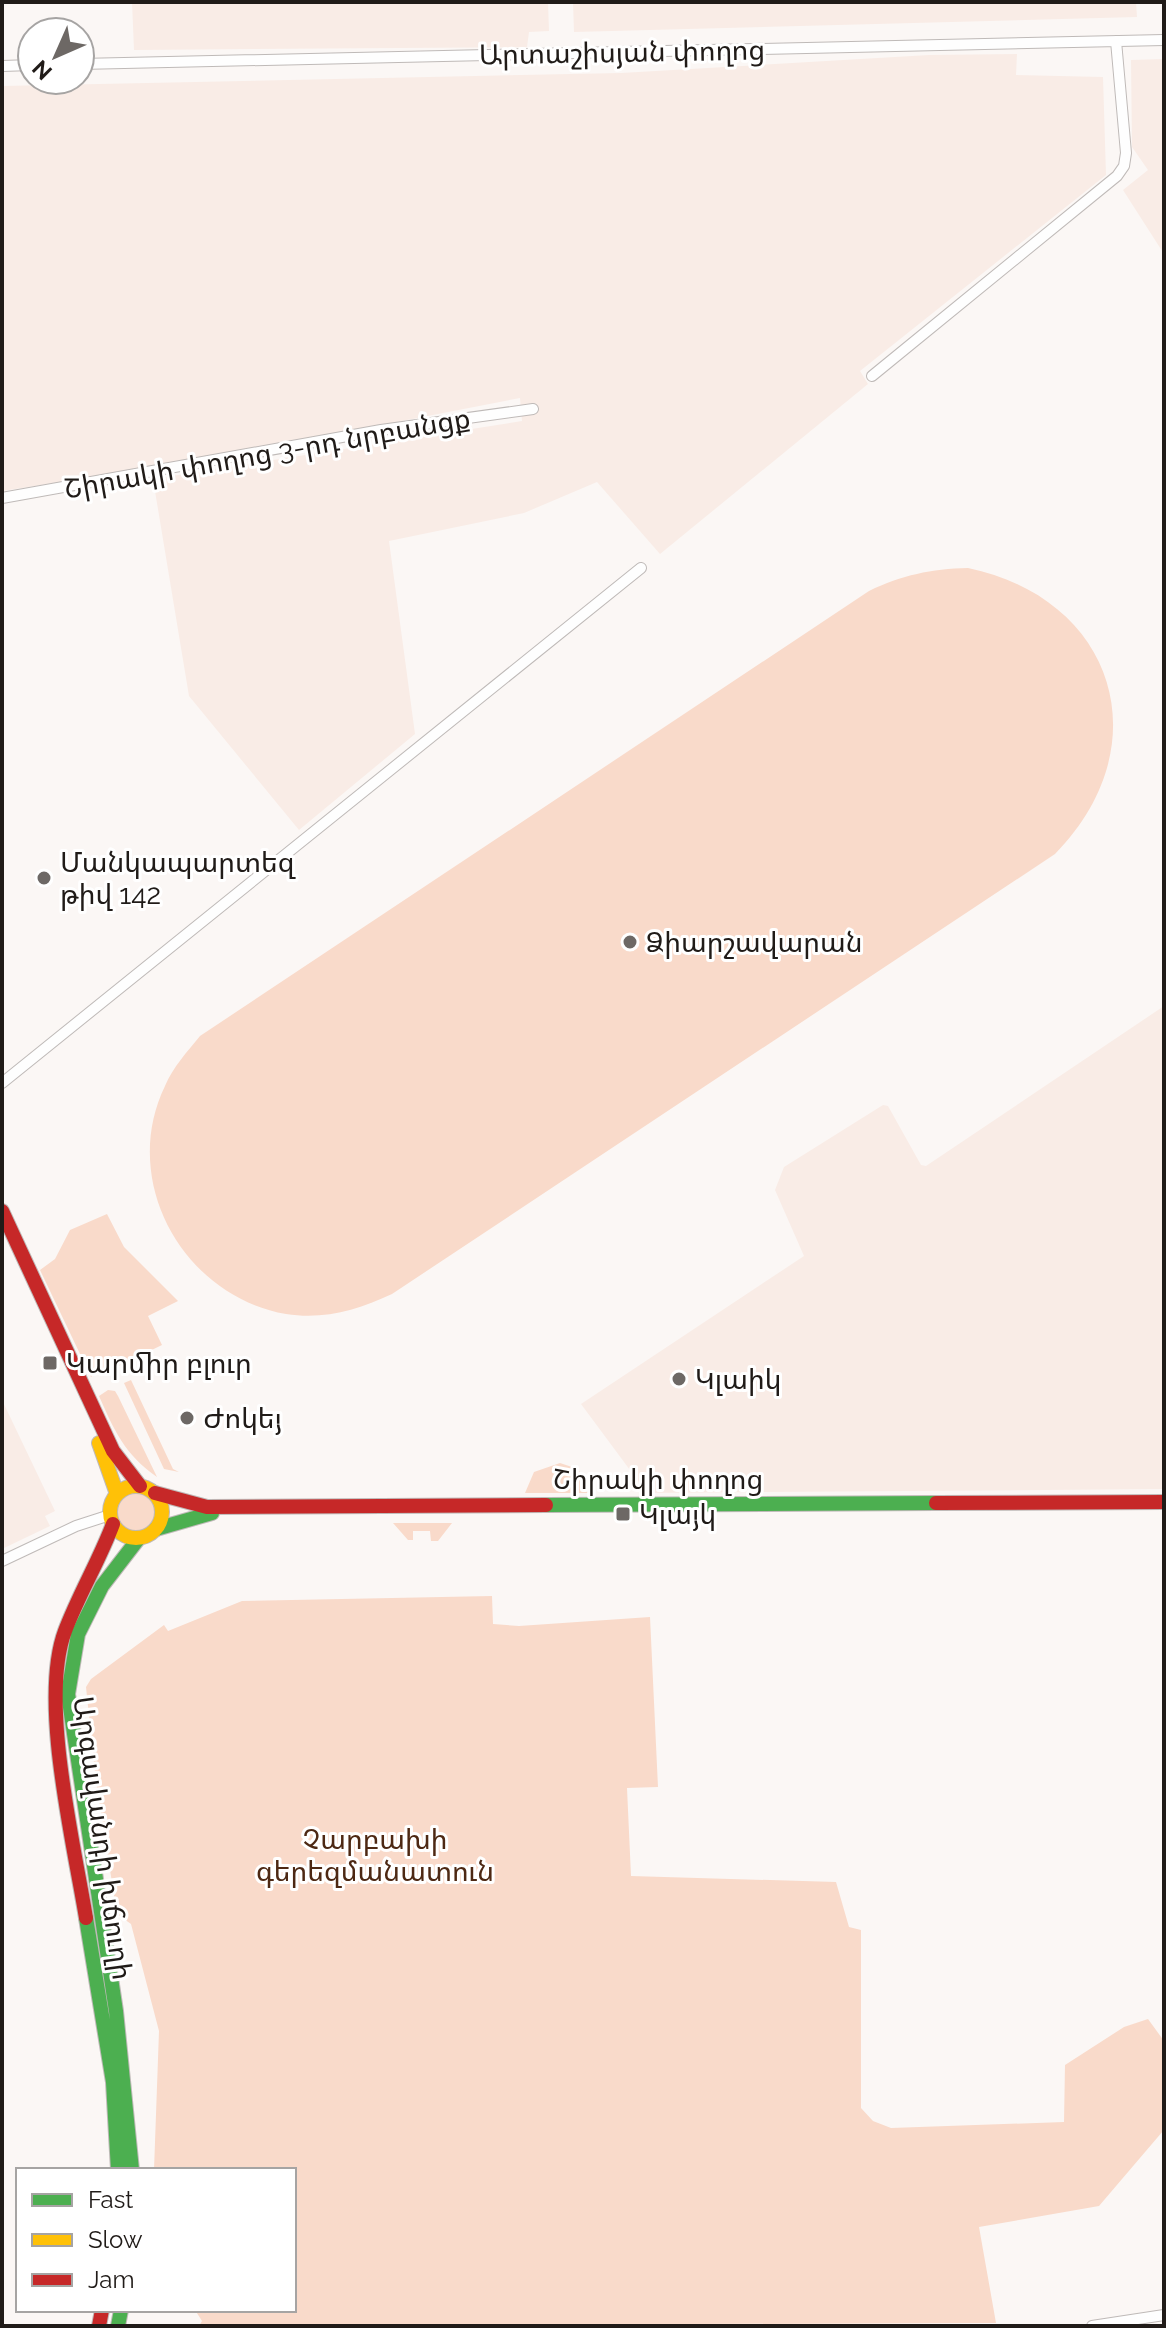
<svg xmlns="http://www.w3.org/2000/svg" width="1166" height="2328" viewBox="0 0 1166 2328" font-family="Raleway,'Noto Sans Armenian',sans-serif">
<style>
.built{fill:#f9ece6}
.green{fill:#f9daca}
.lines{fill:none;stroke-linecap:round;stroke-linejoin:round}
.street-casing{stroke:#bfbab8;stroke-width:12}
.fast-casing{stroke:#bfbab8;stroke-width:16}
.slow-casing{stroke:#bfbab8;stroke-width:16}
.jam-casing{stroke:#bfbab8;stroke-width:16}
.street{stroke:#fefefe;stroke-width:10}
.fast{stroke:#4caf50;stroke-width:14}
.slow{stroke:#ffc107;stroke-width:14}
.jam{stroke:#c62828;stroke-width:14}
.poi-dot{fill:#6d6865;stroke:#fff;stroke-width:3}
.labels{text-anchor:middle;stroke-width:6;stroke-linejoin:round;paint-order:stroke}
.street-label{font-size:28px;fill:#201b18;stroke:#fff}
.poi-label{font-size:28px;fill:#201b18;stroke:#fff;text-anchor:start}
.park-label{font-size:28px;fill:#4d2813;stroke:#fff}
</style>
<rect width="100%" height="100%" fill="#fbf7f5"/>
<path class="built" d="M132,2h416l1,29 -20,1 -2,15 -393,3z
M573,2h563l1,15 -563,15z
M1017,54l-1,21 87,2 3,98 -246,196 8,13 -208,170 -63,-72 -73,31 -135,28 26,193 -116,96 -110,-134 -36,-217 369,-58 -2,-23 -340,66 -178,27v-405l619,-13 308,-18z
M1164,59v195l-41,-64 25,-20 -16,-23 -1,-87z
M1164,1006v483l-517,4 -66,-89 223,-148 -29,-66 9,-23 99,-62 5,1 33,59 5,1z
M2,1400l53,111 -10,5 5,10 -48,23z"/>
<path class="green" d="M968,568c148,31 193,178 87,286l-663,440c-34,16 -68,26 -106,20 -103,-18 -167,-133 -121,-228 8,-19 22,-34 35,-50l669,-445c33,-16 62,-22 99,-23z
M107,1214l17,33 54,54 -30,15 14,29 -62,30 -3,-4 -6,6 -51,-107 15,-11 15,-29z
M131,1380l42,89 6,3 -15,-3 -40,-86z
M108,1390l7,1 3,5 39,81c-32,-22 -43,-47 -58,-81z
M560,1463l18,6 14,24h-67l9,-21z
M115 1511a20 20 0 1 1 40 0a20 20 0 1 1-40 0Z
M393,1523h59l-14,18h-7l-1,-10h-17v9h-5z
M492,1596l1,28 26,2 131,-9 8,170 -31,1 4,88 205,6 13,45 12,3v178l12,13 18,7 173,-6 1,-57 59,-38 24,-8 16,22 -1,90 -64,75 -120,21 17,96 -797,3 3,-5 -7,-11h99v-140h-140l5,-139 -28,-107 -14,-10 -21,-132 -10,-95 5,-8 73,-54 4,6 74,-30z"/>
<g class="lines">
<g class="street-casing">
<path id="street" d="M80,64l1084,-24
M2,66l30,-1
M872,376l245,-200 7,-10 2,-13 -10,-112
M2,498l379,-68 152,-21
M2,1083l639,-515
M2,1561l74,-35 34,-11
M1092,2326l72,-11"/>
</g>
<g class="fast-casing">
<path id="fast" d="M546,1505l390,-2
M156,1529l56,-16
M86,1918l27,164 5,88
M132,2170l-16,-159 -48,-317 10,-60 24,-48 37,-48
M118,2326l3,-16"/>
</g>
<g class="slow-casing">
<path id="slow" d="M99,1443l18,51
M110 1512a26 26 0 1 1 52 0a26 26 0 1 1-52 0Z"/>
</g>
<g class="jam-casing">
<path id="jam" d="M2,1211l111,240 27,35
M155,1493l52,14 339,-2
M936,1503l228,-1
M86,1918c-12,-74 -47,-218 -21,-287 14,-37 34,-70 48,-107
M99,2326l3,-16"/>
</g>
<use href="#street" class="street"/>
<use href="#fast" class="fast"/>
<use href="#slow" class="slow"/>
<use href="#jam" class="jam"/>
</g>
<g class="poi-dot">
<circle cx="44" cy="878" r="8"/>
<circle cx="630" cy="942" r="8"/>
<rect x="42" y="1355" width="16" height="16" rx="4"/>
<circle cx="679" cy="1379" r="8"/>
<circle cx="187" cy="1418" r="8"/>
<rect x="615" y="1506" width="16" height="16" rx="4"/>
</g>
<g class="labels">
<g class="street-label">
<text transform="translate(622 52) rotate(-1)" y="10">Արտաշիսյան փողոց</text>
<text transform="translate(267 453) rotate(-10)" y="10">Շիրակի փողոց 3-րդ նրբանցք</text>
<text x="658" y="1489">Շիրակի փողոց</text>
<text transform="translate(103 1838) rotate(82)" y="10">Արգավանդի խճուղի</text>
</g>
<g class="poi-label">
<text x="60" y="872">Մանկապարտեզ<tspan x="60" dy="32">թիվ 142</tspan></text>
<text x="646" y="952">Ձիարշավարան</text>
<text x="66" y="1373">Կարմիր բլուր</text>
<text x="695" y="1389">Կլաիկ</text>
<text x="203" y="1428">Ժոկեյ</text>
<text x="639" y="1524">Կլայկ</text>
</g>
<g class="park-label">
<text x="375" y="1849">Չարբախի<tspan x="375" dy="32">գերեզմանատուն</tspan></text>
</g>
</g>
<rect width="1166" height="2328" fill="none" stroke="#201b18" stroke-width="8"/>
<rect x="16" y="2168" width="280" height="144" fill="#ffffff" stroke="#a6a4a3" stroke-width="2"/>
<rect x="32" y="2194" width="40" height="12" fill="#4caf50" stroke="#a6a4a3" stroke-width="2"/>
<text x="88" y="2208" font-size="24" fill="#201b18">Fast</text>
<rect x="32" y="2234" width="40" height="12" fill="#ffc107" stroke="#a6a4a3" stroke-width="2"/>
<text x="88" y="2248" font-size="24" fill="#201b18">Slow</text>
<rect x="32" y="2274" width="40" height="12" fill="#c62828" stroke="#a6a4a3" stroke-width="2"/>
<text x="88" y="2288" font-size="24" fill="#201b18">Jam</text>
<g transform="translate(56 56) rotate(225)"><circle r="38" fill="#ffffff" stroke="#a6a4a3" stroke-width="2"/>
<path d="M0-6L14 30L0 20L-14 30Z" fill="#6d6865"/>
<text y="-12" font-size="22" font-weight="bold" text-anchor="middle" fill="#201b18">N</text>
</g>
</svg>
